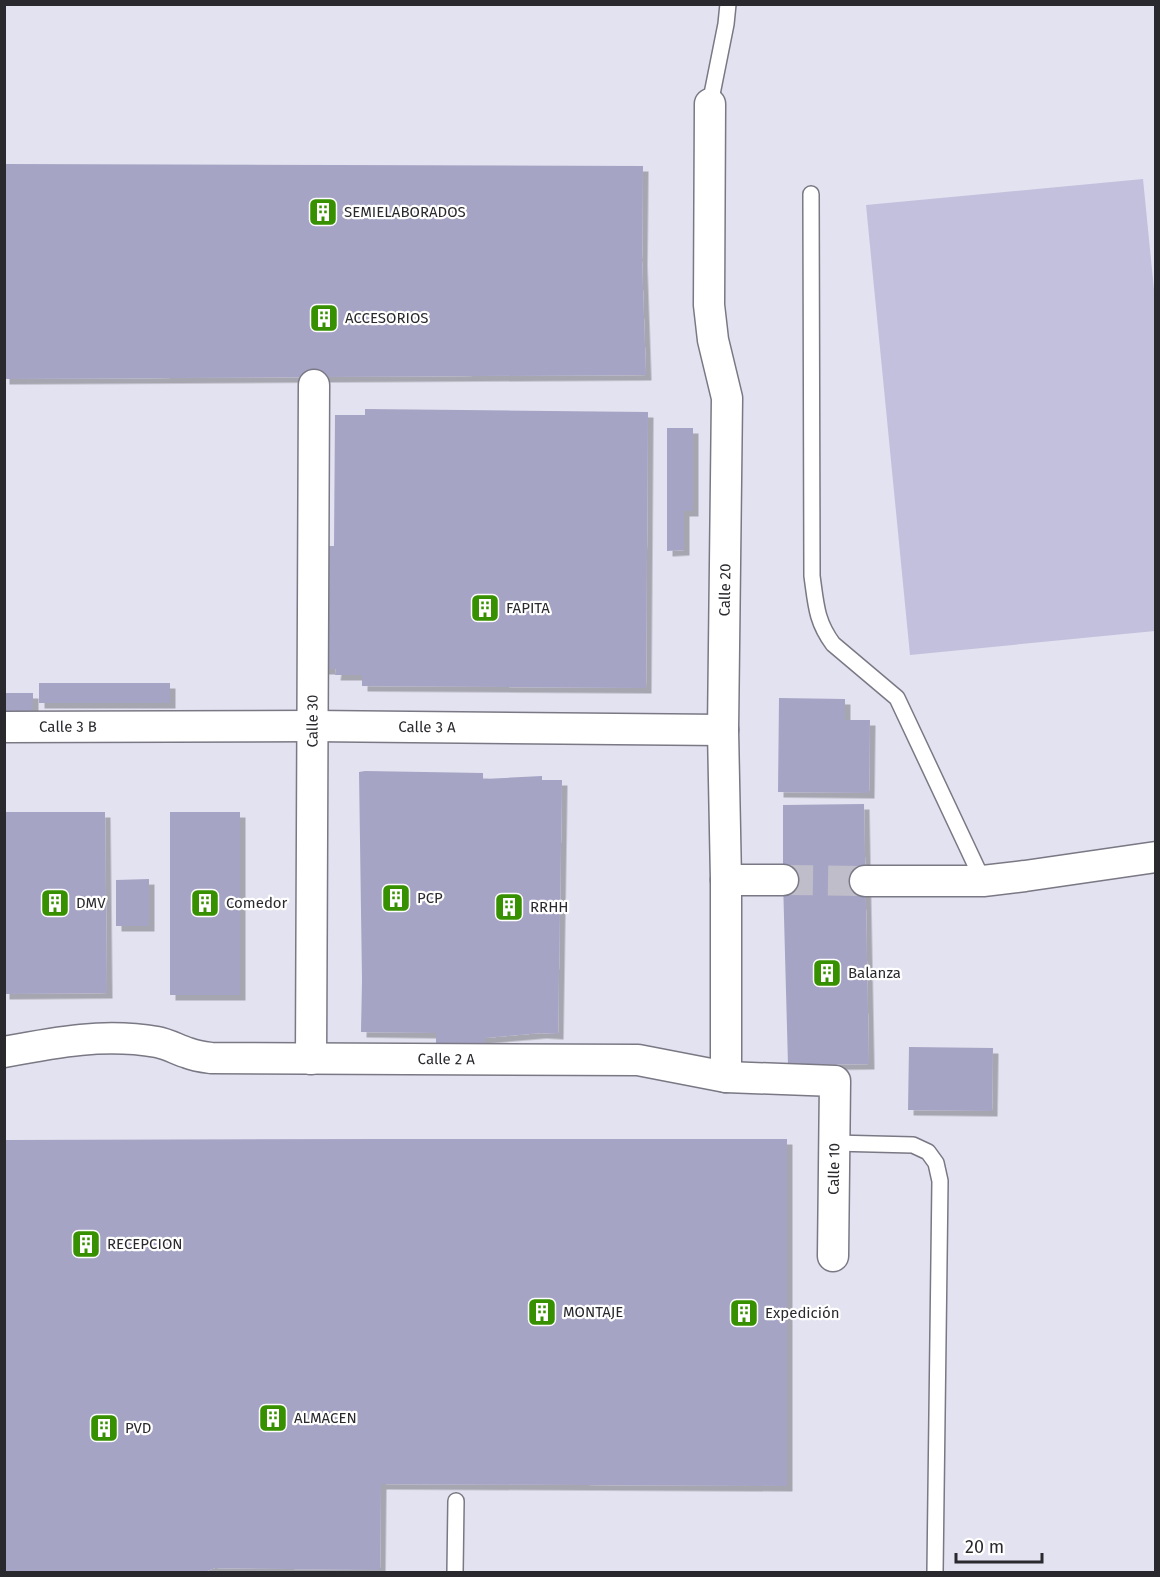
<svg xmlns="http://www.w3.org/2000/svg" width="1160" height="1577" viewBox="0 0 1160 1577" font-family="'Fira Sans',sans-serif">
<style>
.green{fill:#c2c0dd}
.building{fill:#a6a4c4;filter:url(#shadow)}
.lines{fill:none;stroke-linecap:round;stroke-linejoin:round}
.street-tunnel{stroke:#bebdc9;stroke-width:30;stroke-dasharray:30 15;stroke-linecap:butt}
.lane-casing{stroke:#797884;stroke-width:18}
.street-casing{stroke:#797884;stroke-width:33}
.lane{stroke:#fff;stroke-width:15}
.street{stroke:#fff;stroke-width:30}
.labels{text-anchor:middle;stroke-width:4.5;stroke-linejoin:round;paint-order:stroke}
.poi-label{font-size:15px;fill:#2a292e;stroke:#fff;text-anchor:start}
.street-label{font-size:15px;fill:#2a292e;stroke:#fff}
</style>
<defs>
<filter id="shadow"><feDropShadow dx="5.5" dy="5.5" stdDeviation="0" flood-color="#0004"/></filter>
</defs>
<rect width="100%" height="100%" fill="#e3e2f0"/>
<path class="green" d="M1143,179l13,131 -1,321 -245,24 -44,-450z"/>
<path class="building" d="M4,164l639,2 -1,95 4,114 -642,4z
M365,409l283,3 -2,276 -284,-2v-11h-27l1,-6h-13l1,-123h10l1,-131h30z
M667,428h26v83h-9v39l-17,1z
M39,683h131v20h-131z
M4,693h29v27h-29z
M779,698l66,1v21h25l-1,73 -91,-1z
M365,771l118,2v6l59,-3v4h20l-4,254 -17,-1 -56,5v7l-49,-1v-11l-75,-1 1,-52 -3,-208z
M864,804l5,260 -81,1 -5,-185v-75z
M4,812h101l2,181 -103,1z
M170,812h70v183h-70z
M149,879v47h-33v-46z
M909,1047l84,1 -1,63 -84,-1z
M387,1139h400v347l-406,-2 -1,86 -165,-2 -11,4h-200v-432z"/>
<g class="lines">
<path class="street-tunnel" d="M783,880l82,1"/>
<g class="lane-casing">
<path id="lane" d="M710,104l16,-80 2,-20
M811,194l1,382c4,28 4,45 21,68l64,54 86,183
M834,1143l79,2 15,7 8,11 4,18 -5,391
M455,1572l1,-71"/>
</g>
<g class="street-casing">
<g id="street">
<path d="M710,104l-1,201 4,35 14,58 -4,332 3,150v197"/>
<path id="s1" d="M4,727l308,-1 411,4"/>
<path d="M726,880h57"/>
<path d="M865,881h118l42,-5 131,-19"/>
<path id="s2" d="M4,1052c53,-10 100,-19 153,-10 11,2 21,8 31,11 7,3 15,4 23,5l427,2 88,17 109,4 -2,175"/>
<path id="s3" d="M311,1059l3,-674"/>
</g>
</g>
<use href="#lane" class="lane"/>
<use href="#street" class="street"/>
</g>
<defs>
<g id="building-square" transform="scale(1.5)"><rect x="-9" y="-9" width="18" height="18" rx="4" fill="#379000" stroke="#fff"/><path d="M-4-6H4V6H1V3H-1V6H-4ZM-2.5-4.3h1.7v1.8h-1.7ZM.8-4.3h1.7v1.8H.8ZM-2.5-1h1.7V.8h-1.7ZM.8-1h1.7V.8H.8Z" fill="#fff"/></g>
</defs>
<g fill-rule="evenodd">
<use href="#building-square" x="323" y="212"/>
<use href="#building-square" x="324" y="318"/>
<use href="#building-square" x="485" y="608"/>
<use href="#building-square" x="396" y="898"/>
<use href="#building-square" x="55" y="903"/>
<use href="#building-square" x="205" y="903"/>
<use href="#building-square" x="509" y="907"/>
<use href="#building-square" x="827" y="973"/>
<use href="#building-square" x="86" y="1244"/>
<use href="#building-square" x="542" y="1312"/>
<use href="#building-square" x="744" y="1313"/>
<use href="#building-square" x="273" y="1418"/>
<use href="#building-square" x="104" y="1428"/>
</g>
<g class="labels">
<g class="poi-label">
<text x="344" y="217">SEMIELABORADOS</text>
<text x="345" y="323">ACCESORIOS</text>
<text x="506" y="613">FAPITA</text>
<text x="417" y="903">PCP</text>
<text x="76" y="908">DMV</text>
<text x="226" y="908">Comedor</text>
<text x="530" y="912">RRHH</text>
<text x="848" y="978">Balanza</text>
<text x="107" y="1249">RECEPCION</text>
<text x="563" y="1317">MONTAJE</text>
<text x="765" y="1318">Expedición</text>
<text x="294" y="1423">ALMACEN</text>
<text x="125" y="1433">PVD</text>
</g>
<g class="street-label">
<text transform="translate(725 590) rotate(-89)" y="5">Calle 20</text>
<text dy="5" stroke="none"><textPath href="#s3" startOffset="338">Calle 30</textPath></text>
<text dy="5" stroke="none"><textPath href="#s1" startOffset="64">Calle 3 B</textPath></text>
<text dy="5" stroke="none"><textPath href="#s1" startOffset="423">Calle 3 A</textPath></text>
<text dy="5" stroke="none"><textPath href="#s2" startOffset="446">Calle 2 A</textPath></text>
<text transform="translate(834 1169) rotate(-89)" y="5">Calle 10</text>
</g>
</g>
<rect width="1160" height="1577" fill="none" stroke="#2a292e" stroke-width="12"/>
<path d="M956 1553v9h86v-9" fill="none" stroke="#2a292e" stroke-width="3"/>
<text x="965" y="1553" font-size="18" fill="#2a292e" stroke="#ffffff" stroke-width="4.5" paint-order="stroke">20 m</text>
</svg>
